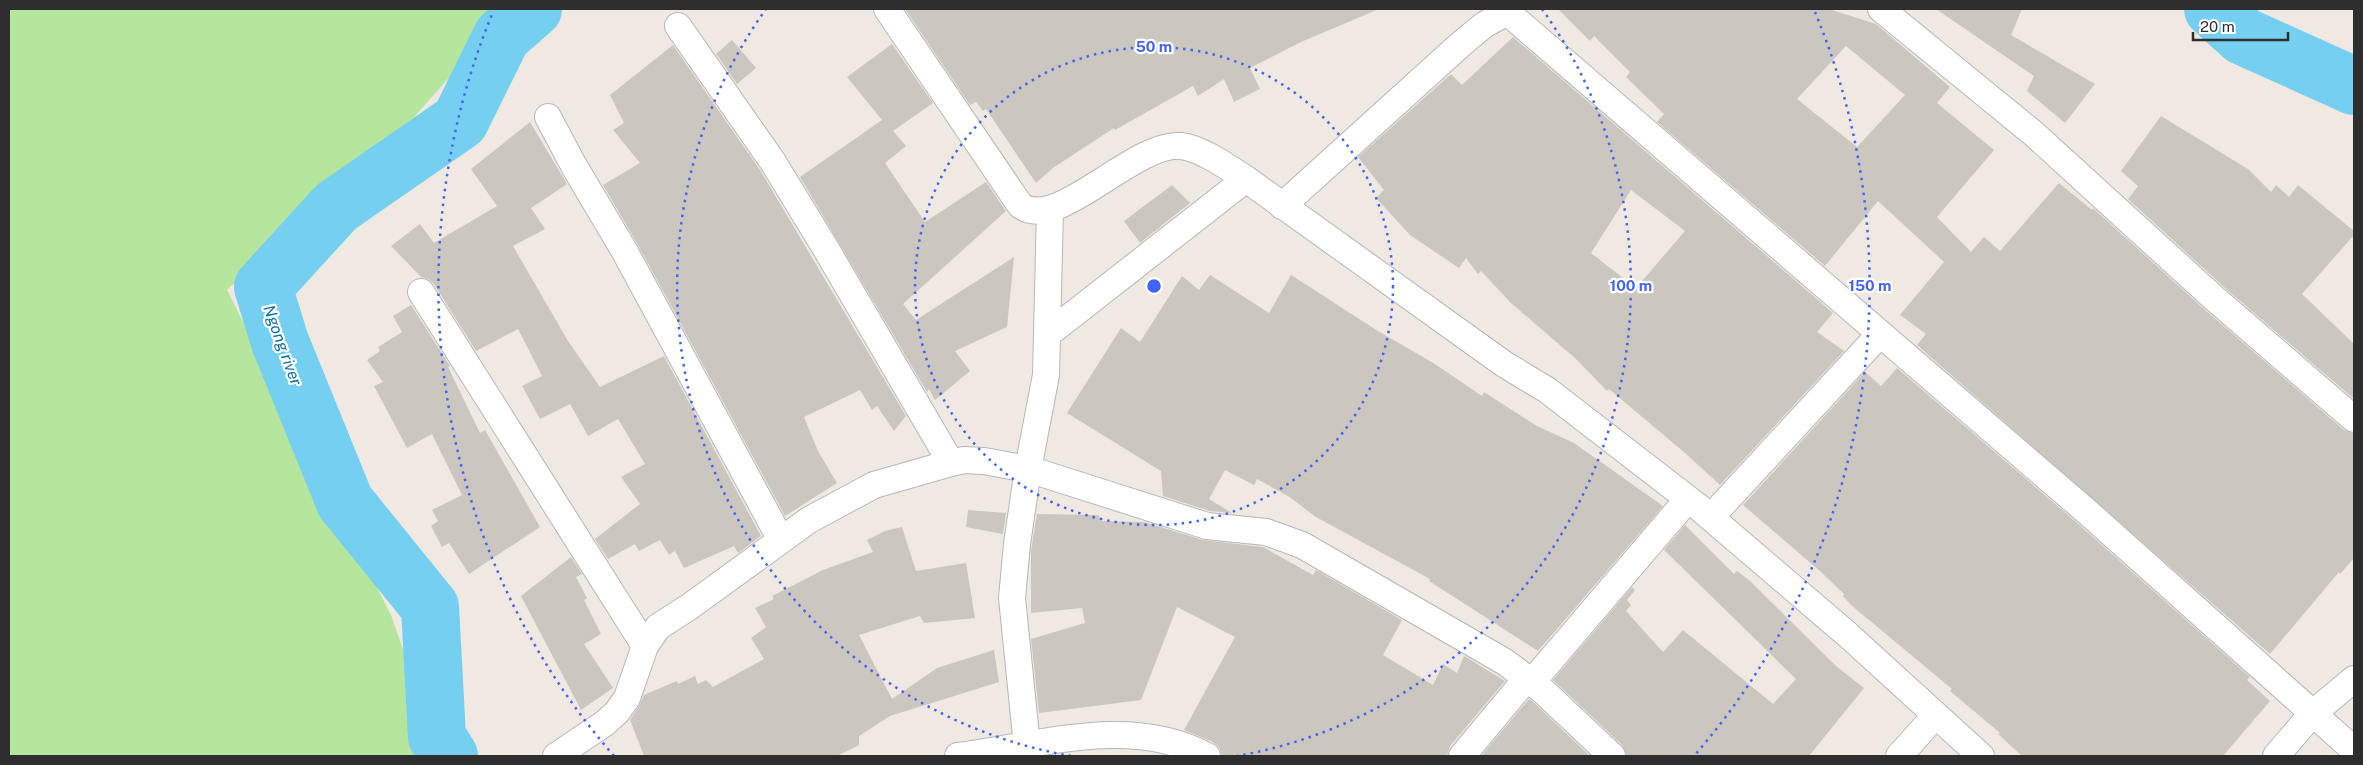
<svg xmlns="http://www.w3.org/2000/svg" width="2363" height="765" viewBox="0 0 2363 765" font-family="'Public Sans',sans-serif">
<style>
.green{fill:#b6e59e}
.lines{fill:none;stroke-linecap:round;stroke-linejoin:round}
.river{stroke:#75cff0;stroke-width:58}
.building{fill:#cbc7bf;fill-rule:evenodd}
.minor-casing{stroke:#b4b7c1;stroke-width:28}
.minor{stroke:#fff;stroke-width:26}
.ring{fill:none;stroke:#4264fb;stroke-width:2.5;stroke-dasharray:2.5 5}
.labels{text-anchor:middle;stroke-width:4.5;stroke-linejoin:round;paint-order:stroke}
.water-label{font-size:16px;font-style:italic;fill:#0d6fa3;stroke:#fff}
.centre{fill:#4264fb;stroke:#fff;stroke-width:2.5}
.ring-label{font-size:15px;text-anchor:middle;font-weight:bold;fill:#4264fb;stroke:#fff;stroke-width:4.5;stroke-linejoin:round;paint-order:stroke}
</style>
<rect width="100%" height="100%" fill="#efe9e1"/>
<path class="green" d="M9,9h501l-96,108 -187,173 164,325 49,141h-431z"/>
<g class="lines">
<path class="river" d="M2213,9l30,27 111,50
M449,756l-12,-19 -7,-130 -85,-105 -65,-160 -17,-55 73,-80 124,-86 42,-85 31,-27"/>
</g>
<path class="building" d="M905,9h474l-78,33 -51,26 10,21 -26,13 -10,-23 -26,17 -5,-10 -78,44 -1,-2 -61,40 -17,15 -50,-74 -3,2 -7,-9 -6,3z
M1558,9h271l47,15 74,63 -13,16 57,47 -57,67 34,35 13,-15 16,14 59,-68 33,27 1,-2 111,101 140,121 10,4v124l-14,16 -1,-2 -69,82 -353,-309 9,-11 -26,-19 44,-53 -66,-61 -53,65 -168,-144 7,-8 -38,-37 4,-5 -36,-36 -4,5zM1846,46l59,49 -48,52 -60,-48z
M1936,9h86l-11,26 84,49 -30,39 -38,-32 7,-15z
M1513,37l320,276 -16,19 27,19 -124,134 -35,-32 -76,-64 -2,2 -32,-33 -64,-55 -30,-32 -3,3 -12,-16 -7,10 -49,-33 -34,-37 8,-8 -26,-33 93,-83 11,11zM1631,190l54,41 -49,57 -45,-35z
M732,40l24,28 -19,16 -21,-30z
M892,44l41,59 -40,28 13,15 -21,17 40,59 61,-40 20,29 -103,93 13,16 98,-63 -7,70 -52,24 15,20 -35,29 -6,-11 -2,3 -127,-215 82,-57 -35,-43z
M673,45l87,125 146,246 -12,15 -17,-25 -5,4 -12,-20 -56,27 14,34 19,32 -52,33 -147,-271 -35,-60 37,-22 -27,-33 11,-7 -14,-28z
M2161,116l87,53 23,23 5,-7 13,12 9,-12 56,46v4l-52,59 52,50v55l-130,-112 -96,-88 10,-13 -17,-15z
M530,122l37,62 -36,24 14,21 -32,17 55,95 32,46 64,-31 97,180 -23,17 -4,-7 -50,22 -9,-17 -6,4 -9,-15 -21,11 -4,-7 -27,15 -13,-20 45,-35 -19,-27 24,-13 -27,-45 -30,17 -18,-32 -30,15 -18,-33 20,-10 -24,-47 -42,22 -42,-67 -6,-5 -7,-2 -30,-31 29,-22 14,19 63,-37 -26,-37z
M1172,185l18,18 -50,40 -16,-22z
M1210,275l59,38 22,-38 87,56 57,33 47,32 2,-4 53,34 37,17 89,63 -125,145 -109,-70 1,-2 -114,-62 -28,-21 -31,-17 -3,6 -29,-15 -16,29 23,14 -22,-2 -47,-15 -2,-25 -94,-58 54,-85 19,14 42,-66 17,14z
M411,305l39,61 -2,1 32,66 5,-3 55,97 -71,47 -20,-31 -7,4 -11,-21 7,-5 -6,-11 30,-15 -30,-61 -25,14 -33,-62 9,-4 -16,-22 13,-9 -2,-4 24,-15 -9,-16z
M1897,368l178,153 175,156 -3,3 23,21 -47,55h-201l-24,-22 2,-1 -50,-42 2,-2 -101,-84 -8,-9 1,-2 -23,-22 -78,-67 122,-133 16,14z
M968,510l38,3 -3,21 -37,-7z
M1037,514l62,1 1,6 44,1 59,18 60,7 50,28 3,-5 86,50 -19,35 50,30 10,-21 14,9 7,-17 41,25 -55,65 -3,10h-225l-3,-9 -6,-5 -29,-12 51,-93 -58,-30 -36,93 -102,13 -8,-74 54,-16 -3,-15 -51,5v-62z
M1685,525l49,49 3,-3 13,10 86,85 28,22 -55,68h-182l-5,-11 -69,-65 79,-93 3,3 -8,10 4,5 -5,6 37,41 20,-22 90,74 23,-25 -132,-129z
M902,527l14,44 50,-8 9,55 -51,5 -4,-7 -61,19 33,64 45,-31 57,-18 5,32 -109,34 -31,20v9l-22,11h-193l-14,-36 9,-14 5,-11 33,-14 1,3 17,-8 3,8 8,-4 7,7 51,-28 -13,-21 15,-11 -11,-19 19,-9 -2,-3 51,-26 50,-18 -6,-12 18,-9z
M571,557l11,17 -6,3 11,21 -3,2 17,34 -17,10 29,44 -32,22 -60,-114z
M1529,699l3,2 58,55h-109z"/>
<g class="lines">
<g class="minor-casing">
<path id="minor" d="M887,9l133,196c36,29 113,-63 161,-59 20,2 48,22 65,33l258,185 43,26 149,115 152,130 133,121
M1881,9l153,125 180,164 140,121
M678,26l95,136 53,87 125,214
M548,117l26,49 51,86 156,288
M1282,206l179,-162 23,-19 23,-13 578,498 269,240
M421,292l224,354
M1048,334l198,-155
M1711,517l169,-183
M1532,682l156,-183
M556,756l49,-33 12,-11 10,-14 18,-52 13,-19 31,-20 120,-87 65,-35 77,-22 13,-3 20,1 44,8 179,57 59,6 36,13 203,117 37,28 70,66
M958,756c82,-10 171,-42 249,0
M1028,756l-16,-158 5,-54 11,-75 18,-94 4,-166
M1462,756l65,-78
M1899,756l36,-40
M2276,756l36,-42 42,-35"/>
</g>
<use href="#minor" class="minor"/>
</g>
<g class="ring">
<circle cx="1154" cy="286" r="239"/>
<path d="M1071 756A477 477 0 0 1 766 9M1542 9A477 477 0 0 1 1237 756"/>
<path d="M614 756A716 716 0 0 1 493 12M1815 12A716 716 0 0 1 1694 756"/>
</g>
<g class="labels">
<g class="water-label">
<text transform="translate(283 345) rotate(70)" y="6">Ngong river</text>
</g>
</g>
<circle cx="1154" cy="286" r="8" class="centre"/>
<g class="ring-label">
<text x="1154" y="52">50 m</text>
<text x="1631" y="291">100 m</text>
<text x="1870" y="291">150 m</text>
</g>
<rect width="2363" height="765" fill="none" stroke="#2e2e2e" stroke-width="20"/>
<path d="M2193 32v8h95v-8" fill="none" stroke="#2e2e2e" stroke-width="2.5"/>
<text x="2200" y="32" font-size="15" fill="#2e2e2e" stroke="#ffffff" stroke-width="4" paint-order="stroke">20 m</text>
</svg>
